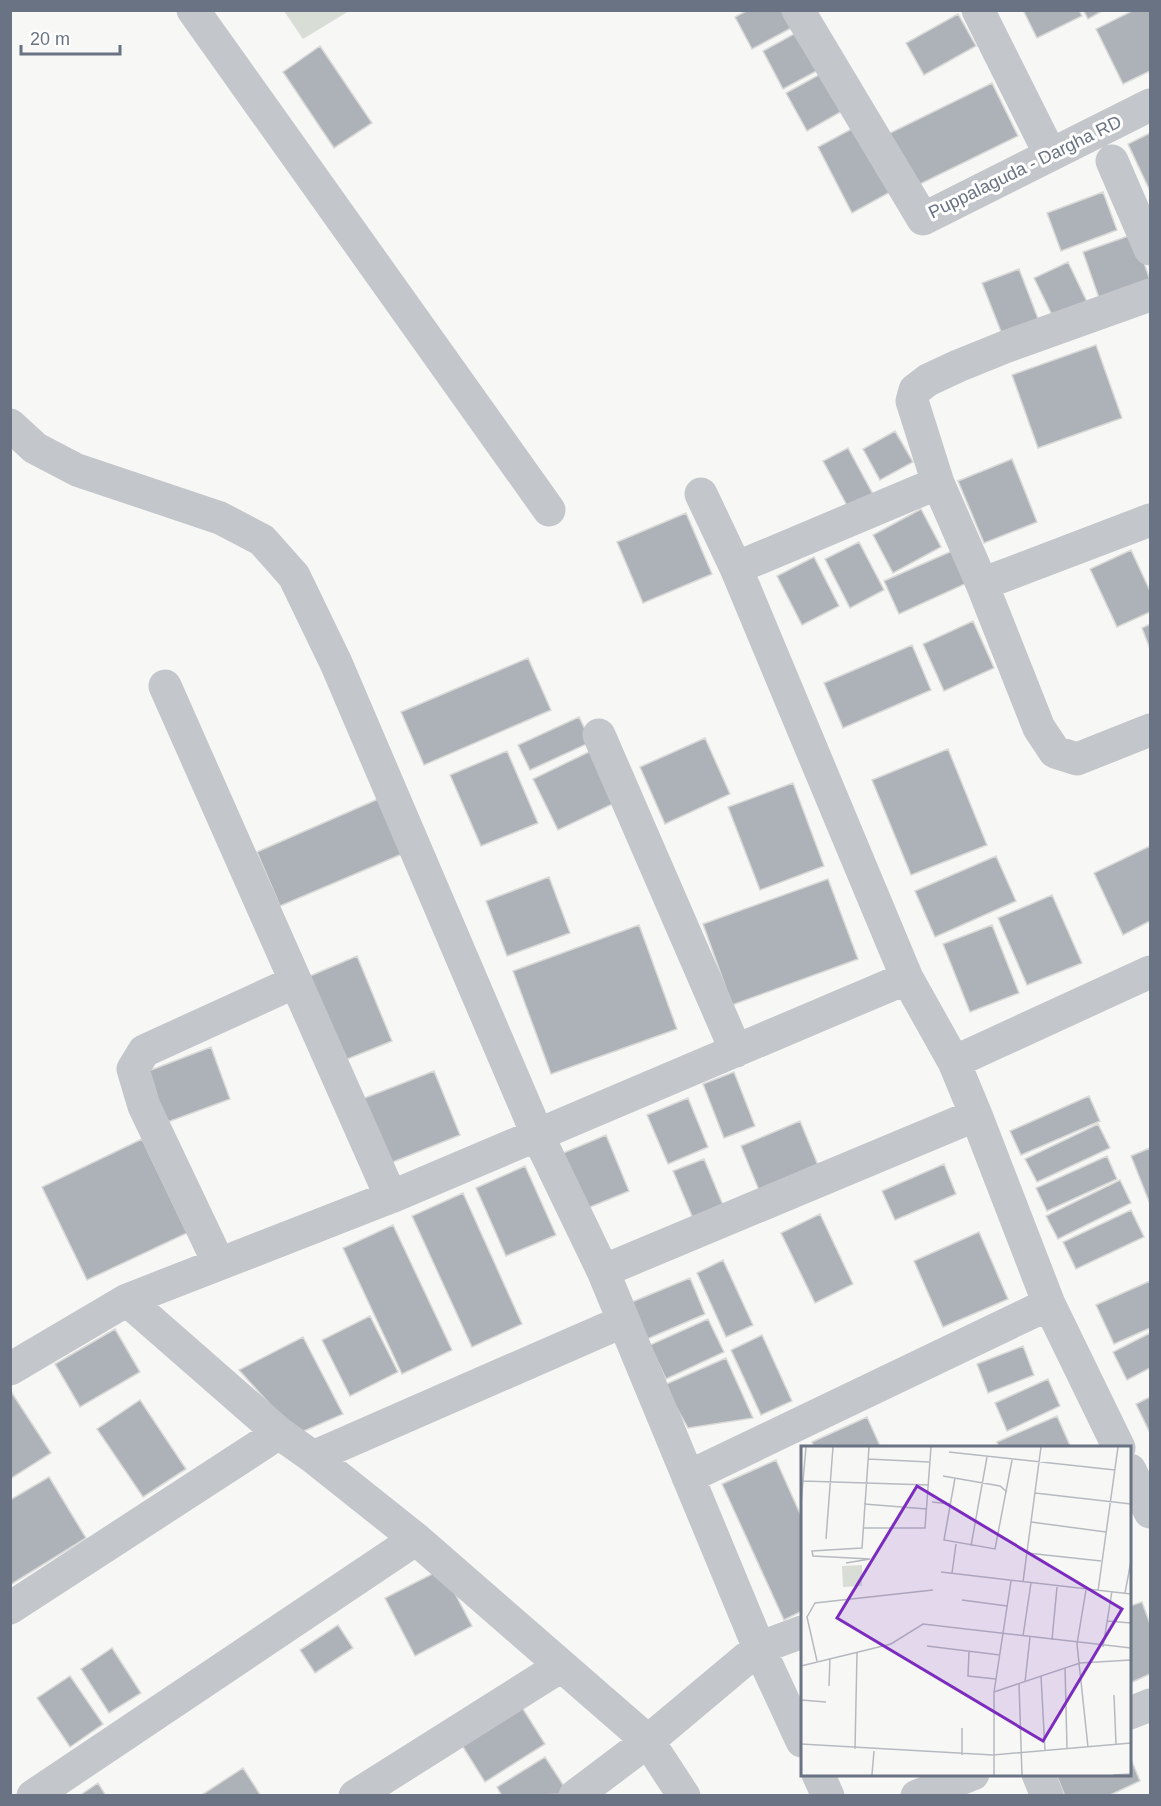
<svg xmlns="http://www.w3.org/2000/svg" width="1161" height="1806" viewBox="0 0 1161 1806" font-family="Arial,sans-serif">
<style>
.green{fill:#d8ded6}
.building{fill:#adb2b8;stroke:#d9d9d7;stroke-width:1.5}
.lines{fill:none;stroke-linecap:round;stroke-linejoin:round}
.minor{stroke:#c3c6ca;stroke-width:33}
.labels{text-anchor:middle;stroke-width:6;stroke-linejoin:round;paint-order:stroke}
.street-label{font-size:18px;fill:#697383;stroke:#fff}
.inset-road{fill:none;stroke:#b6bac0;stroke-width:1.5}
.view{fill:#7b2cbf;fill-opacity:0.15;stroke:#7b2cbf;stroke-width:3}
.inset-edge{fill:none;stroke:#697383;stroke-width:3}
</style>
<rect width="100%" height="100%" fill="#f7f7f5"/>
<path class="green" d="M284,11h65l-46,28z"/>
<path class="building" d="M748,10h39l8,16 -43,23 -17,-32z
M1023,10h56l3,6 -45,22z
M1083,10h21l-16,9z
M1134,10h16v61l-27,13 -27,-55z
M958,14l18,32 -52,29 -18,-32z
M803,29l21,38 -41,22 -20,-38z
M320,46l52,77 -38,25 -51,-76z
M824,72l22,37 -39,22 -21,-38z
M992,83l26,53 -104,51 -26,-53z
M859,125l35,65 -42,23 -34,-66z
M1150,133v58l-22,-47z
M1103,192l14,38 -56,21 -14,-38z
M1134,234l16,46 -51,18 -16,-46z
M1068,262l20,42 -34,15 -20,-41z
M1019,269l20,52 -37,13 -20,-51z
M1096,345l26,73 -84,30 -26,-73z
M895,431l18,31 -33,18 -17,-31z
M848,448l27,50 -25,13 -27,-50z
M1012,459l25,63 -53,21 -26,-62z
M921,509l20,38 -48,26 -20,-38z
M686,513l26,61 -69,29 -26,-61z
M859,542l25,48 -34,18 -25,-49z
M1131,550l19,41v21l-33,15 -27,-58z
M952,551l15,32 -68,31 -15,-33z
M814,557l25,49 -37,19 -25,-49z
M973,621l21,47 -50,23 -21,-47z
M1150,624v25l-8,-21z
M912,645l19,45 -88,38 -19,-45z
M528,658l23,52 -127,55 -23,-53z
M579,717l12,25 -61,28 -12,-25z
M705,738l25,56 -65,30 -25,-57z
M595,749l26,51 -63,30 -25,-51z
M948,749l39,96 -76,30 -39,-95z
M507,751l31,72 -57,23 -31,-71z
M793,783l31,83 -64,24 -32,-83z
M385,796l24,55 -129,55 -23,-54z
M1150,846v75l-27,14 -29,-62z
M996,856l20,45 -81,36 -20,-46z
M549,877l21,56 -63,23 -21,-55z
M828,879l30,80 -126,46 -29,-81z
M1052,895l30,68 -55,22 -29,-67z
M639,925l38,104 -126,45 -38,-103z
M992,925l27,68 -49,19 -27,-68z
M357,956l35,85 -47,19 -35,-84z
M211,1047l19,52 -65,24 -19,-51z
M434,1071l26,64 -77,31 -26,-65z
M734,1072l21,54 -31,12 -21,-54z
M1089,1096l11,25 -79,34 -11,-24z
M688,1098l20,49 -40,17 -21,-49z
M800,1121l20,49 -59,25 -20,-49z
M1098,1124l12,24 -73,34 -12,-23z
M606,1135l23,56 -46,19 -22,-56z
M142,1139l45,94 -100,47 -45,-93z
M1150,1148v56l-19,-48z
M1107,1156l10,23 -70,32 -11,-23z
M704,1159l21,51 -30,13 -22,-52z
M944,1164l12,30 -61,26 -13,-29z
M525,1166l31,69 -50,21 -30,-68z
M1120,1180l11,23 -73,36 -12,-23z
M463,1193l59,131 -50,23 -60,-131z
M1131,1210l13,27 -68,32 -13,-27z
M820,1214l33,70 -38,19 -34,-70z
M393,1225l59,125 -50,24 -59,-126z
M979,1232l29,67 -65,28 -29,-66z
M723,1260l30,65 -27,12 -29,-64z
M690,1278l15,36 -58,25 -15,-37z
M1150,1281v47l-36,16 -18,-39z
M370,1316l28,56 -48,24 -28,-56z
M708,1319l16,33 -58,27 -16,-34z
M115,1329l25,43 -60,35 -25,-43z
M1150,1333v35l-23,12 -14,-28z
M762,1335l30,66 -31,14 -30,-65z
M303,1337l40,77 -46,20 -58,-64z
M1023,1346l11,29 -46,18 -11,-29z
M726,1358l27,60 -65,10 -24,-43z
M1048,1379l12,27 -53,25 -12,-28z
M10,1390l41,63 -41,26z
M1150,1397v36l-14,-29z
M140,1400l46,69 -43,28 -46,-68z
M1057,1416l14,32h-72l-2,-6z
M867,1417l14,31h-67l-2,-6z
M776,1460l26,58v93l-18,9 -62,-136z
M49,1477l37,61 -76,47v-85z
M442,1569l30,57 -57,30 -30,-58z
M1142,1602l8,22v50l-20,9v-77z
M338,1625l15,23 -38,25 -15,-23z
M112,1648l29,45 -32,20 -28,-44z
M70,1676l33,48 -33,23 -33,-49z
M518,1701l27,43 -60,38 -27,-43z
M545,1757l24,37 -67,2 -5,-9z
M1130,1757l10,24 -32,15h-43l-9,-22h74z
M243,1768l18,28h-61z
M98,1783l8,13h-27z"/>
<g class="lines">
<path class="minor" d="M193,10l356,500
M798,10l125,209 227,-114
M978,10l72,144
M1112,161l38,88
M1150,295l-145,52 -47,19 -30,14 -13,10 -3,11 26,82 44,101 57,144 16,24 22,7 73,-29
M10,425l25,23 42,22 143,48 42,22 32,36 42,87 202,473 65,135 156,377 43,93
M701,494l35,74 171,410 47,84 22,53 73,189 70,144
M736,568l202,-85
M982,584l168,-64
M165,686l226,511
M599,735l137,316
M954,1062l196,-90
M219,1264l-75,-158 -11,-37 11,-18 151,-69
M603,1271l373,-156
M127,1300l152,133 34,24 103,82 232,202 36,55
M10,1369l117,-69 264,-103 516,-219
M313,1457l311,-136
M1130,1470l20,42
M688,1477l361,-173
M10,1608l269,-175
M1130,1713l20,-8
M818,1774l10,22
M1038,1774l9,22
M33,1796l383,-257
M355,1796l206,-130
M575,1796l73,-55 111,-93 43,-16
M917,1796l56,-22"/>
</g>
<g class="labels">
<g class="street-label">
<text transform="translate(1025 167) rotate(-26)" y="6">Puppalaguda - Dargha RD</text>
</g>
</g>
<g transform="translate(801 1446)">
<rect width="330" height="330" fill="#f7f7f5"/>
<path d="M61,119v21l-19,1 -1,-21z" fill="#d8ded6"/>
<path class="inset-road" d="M148,6l166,18M67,13l61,3M142,30l57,10 7,6M154,32l-11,62 51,9 17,-89M2,35l126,4M234,47l96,11M131,56l18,2M0,58l5,-57M63,58l63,5M230,76l75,10M62,82h62l6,-81M25,93l7,-92M170,100l16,-89M226,107l74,8M45,117l24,-4 -57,-3 -1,-5 50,-3 7,-101M140,126l190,22M151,127l4,-29M222,136l18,-135M285,144l-9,54 11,103M297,145l20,-144M324,147l6,-32M161,154l45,6M306,175l24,2M222,190l8,-53M251,194l5,-53M126,200l73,9M302,201l9,-56M168,205l-1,25 28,3M16,215l-10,-44 8,-14 118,-13M0,220l90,-22 32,-20 208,24M264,222l2,80M240,230l4,75M224,236l5,-45M218,238l3,91M28,240l1,-28M193,246l86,-29 51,-3M313,249l2,50M0,254l25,2M161,282v27M0,298l192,11 138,-12M54,303l2,-96M71,329l2,-24M193,329v-83l17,-111M312,329l18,-1"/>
<path class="view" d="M116,40l205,123 -79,132 -206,-123z"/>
<rect width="330" height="330" class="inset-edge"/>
</g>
<rect width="1161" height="1806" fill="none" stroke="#697383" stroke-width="24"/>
<path d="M21 45v9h99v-9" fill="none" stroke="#697383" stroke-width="3"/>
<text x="30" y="45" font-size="18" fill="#697383" stroke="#ffffff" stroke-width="4.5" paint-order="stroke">20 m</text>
</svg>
